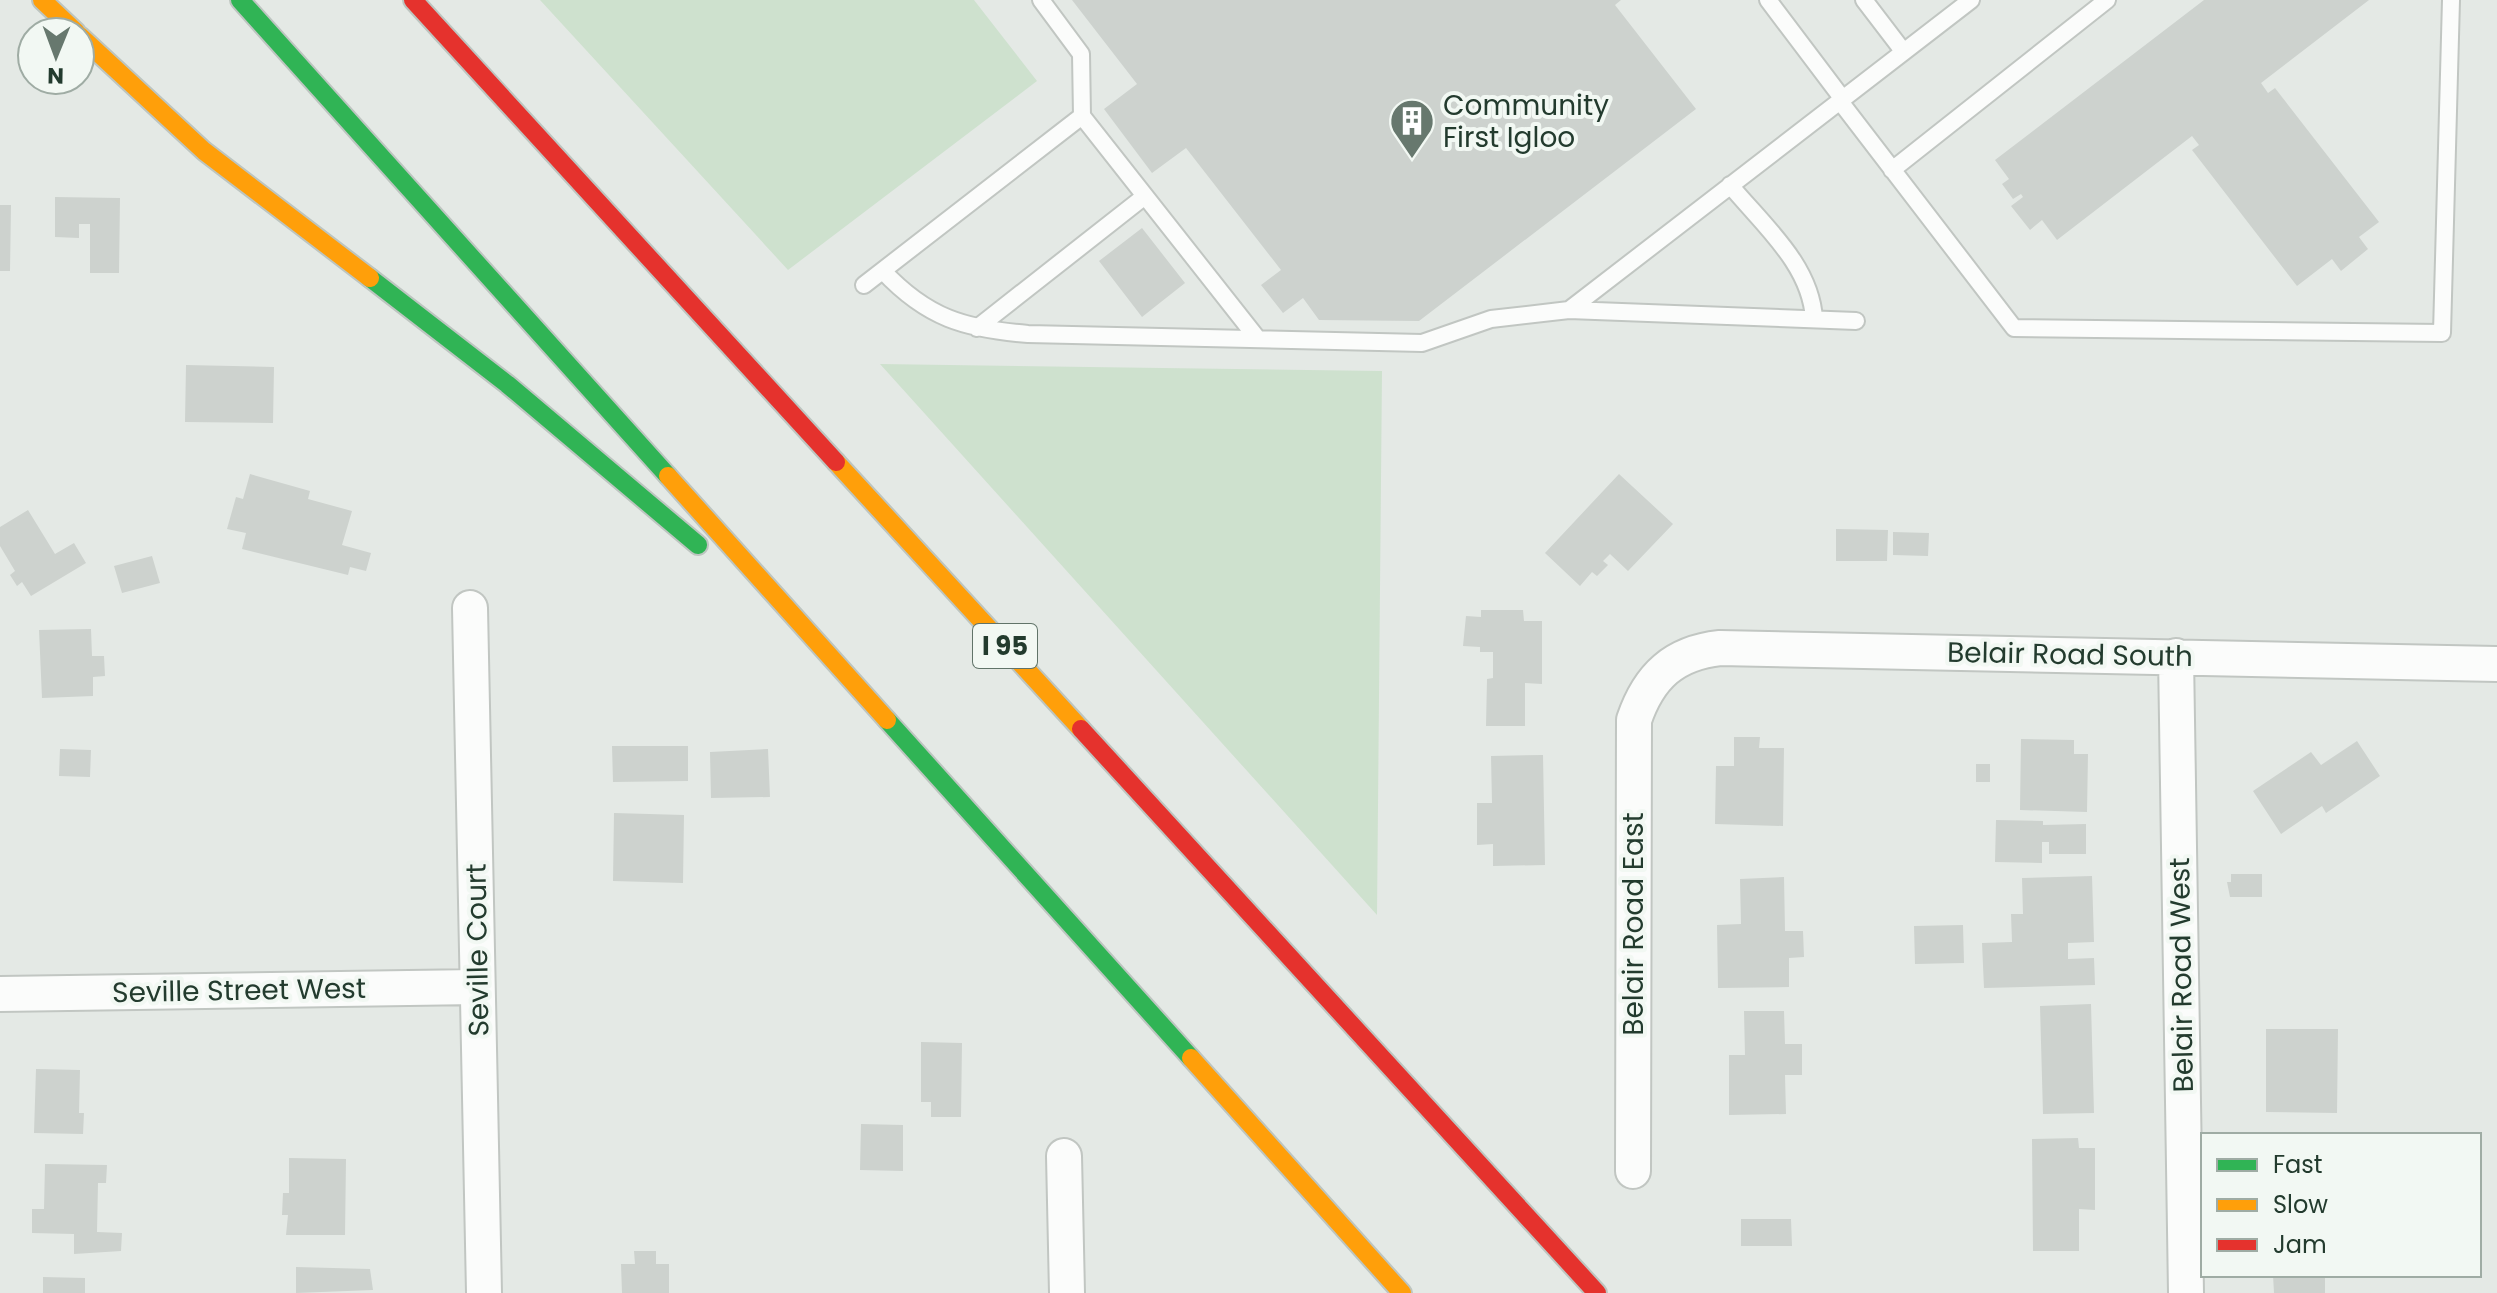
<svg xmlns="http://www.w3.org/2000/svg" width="2497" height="1293" viewBox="0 0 2497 1293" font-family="Poppins,sans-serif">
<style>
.green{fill:#cee1ce}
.building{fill:#cdd2ce}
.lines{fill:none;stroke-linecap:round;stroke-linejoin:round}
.lane-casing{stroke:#c1c6c2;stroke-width:20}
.street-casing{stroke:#c1c6c2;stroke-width:38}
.fast-casing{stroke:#bdc5c0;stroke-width:22}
.slow-casing{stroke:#bdc5c0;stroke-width:22}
.jam-casing{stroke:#bdc5c0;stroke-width:22}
.lane{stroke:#fbfcfb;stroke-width:16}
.street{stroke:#fbfcfb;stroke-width:34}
.fast{stroke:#30b455;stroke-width:18}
.slow{stroke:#ff9f0a;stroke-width:18}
.jam{stroke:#e5322d;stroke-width:18}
.labels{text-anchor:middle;stroke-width:8;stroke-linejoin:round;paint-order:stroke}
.shield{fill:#f2f8f3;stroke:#617469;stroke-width:2}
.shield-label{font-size:26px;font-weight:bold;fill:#233b2e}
.poi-label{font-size:28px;fill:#233b2e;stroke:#f2f8f3;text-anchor:start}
.street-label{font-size:28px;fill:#233b2e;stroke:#f2f8f3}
</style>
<rect width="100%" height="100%" fill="#e4e9e5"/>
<path class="green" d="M540,0h434l63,81 -249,189z
M880,364l502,7 -5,544z"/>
<path class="building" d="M1072,0h549l-6,5 81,104 -277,212 -100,-1 -16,-22 -20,15 -22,-28 20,-15 -95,-122 -34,25 -48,-64 33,-25z
M2204,0h165l-108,83 7,10 7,-5 104,134 -20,15 9,12 -27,22 -9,-12 -35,27 -105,-136 7,-5 -7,-9 -135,104 -15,-20 -12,10 -19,-24 12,-9 -2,-3 -8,5 -11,-15 7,-5 -14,-19z
M55,197l65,1 -1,75h-29v-49h-11v14l-24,-1z
M0,205h11l-1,66h-10z
M1142,228l43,55 -43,34 -43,-56z
M186,365l88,2 -1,56 -88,-1z
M250,474l60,17 -2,8 44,12 -10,34 29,8 -5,18 -16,-4 -2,8 -106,-26 4,-16 -19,-4 9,-32 7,2z
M1619,474l54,50 -45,47 -18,-17 -7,7 5,4 -11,11 -5,-4 -12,14 -35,-33z
M28,510l27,44 19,-11 12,20 -55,33 -9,-14 -5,4 -7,-11 5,-4 -15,-25v-19z
M1836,529l52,1 -1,31h-51z
M1893,532l36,1 -1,23 -35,-1z
M152,556l8,27 -38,10 -8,-27z
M1481,610h42l1,11h18v63l-17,-1v43h-39l1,-47 6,-1v-26h-13v-5l-17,-1 3,-30 15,1z
M91,629l1,27h12l1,20 -12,1v19l-51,2 -3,-68z
M1734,737h26l-1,11h25l-1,78 -68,-2 1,-58h18z
M2021,739l53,1v14h14l-1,58 -67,-2z
M2357,741l23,35 -54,37 -4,-7 -41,28 -28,-43 58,-39 10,13z
M612,746h76v35l-75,1z
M60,749l31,1 -1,27 -31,-1z
M768,749l2,48 -59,1 -1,-46z
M1543,755l2,110 -52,1v-22l-16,1v-42h15l-1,-47z
M1976,764h14v18h-14z
M614,813l70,2 -1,68 -70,-2z
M1996,820l47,1v4l43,-1v30h-37v-12h-7v21l-47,-1z
M2231,874h31v23h-32l-3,-15h4z
M2092,876l2,66 -26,1v16l26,-1 1,27 -111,3 -2,-45 30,-1 -1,-28h12l-1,-36z
M1784,877l1,54h18l1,26 -15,1v29l-71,1 -1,-63 24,-1 -1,-45z
M1963,925l1,38 -49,1 -1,-38z
M2091,1004l3,109 -51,1 -3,-108z
M1744,1011h40l1,33h17v31h-17l1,39 -57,1v-60h16z
M2266,1029h72l-1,84 -71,-1z
M921,1042l41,1 -1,74h-30v-15h-10z
M36,1069l44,1 -1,43h5l-1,21 -49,-1z
M861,1124l42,1v46l-43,-1z
M2078,1138l1,10h16v62l-16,-1v42h-46l-1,-112z
M289,1158l57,1 -1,76h-59l2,-20h-6l1,-22h6z
M45,1164l62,1 -1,18h-8l-1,49 25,1 -1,18 -47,3v-20l-42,-1v-24h12z
M1741,1219h50l1,27h-51z
M634,1251h22v13h13v29h-47l-1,-29h14z
M296,1267l74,2 3,21 -77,3z
M2273,1275h52v18h-51z
M43,1277l42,1v15h-42z"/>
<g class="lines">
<g class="lane-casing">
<path id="lane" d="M1041,0l40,54 1,62 175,222
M1768,0l74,98
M1864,0l39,51
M1839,100l175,228 428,5 9,-333
M1892,170l215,-170
M1730,185c33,40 81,80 84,134
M883,271c44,47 82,58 145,63l394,9 69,-24 78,-9 287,11
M864,285l218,-169
M1569,310l402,-310
M977,328l168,-132"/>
</g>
<g class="street-casing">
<path id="street" d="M470,608l14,685
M2176,656l10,637
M0,994l477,-7
M1064,1156l3,137
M1633,1171l1,-451c15,-44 40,-67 86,-72l777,16"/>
</g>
<g class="fast-casing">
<path id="fast" d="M240,0l428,476
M370,278l137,106 191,161
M887,720l304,338"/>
</g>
<g class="slow-casing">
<path id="slow" d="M42,0l34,32
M80,36l124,115 166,127
M836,462l245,267
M668,476l219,244
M1191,1058l211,235"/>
</g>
<g class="jam-casing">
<path id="jam" d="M413,0l423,462
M1081,729l516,564"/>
</g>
<use href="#lane" class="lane"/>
<use href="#street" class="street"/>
<use href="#fast" class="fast"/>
<use href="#slow" class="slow"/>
<use href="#jam" class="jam"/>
</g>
<defs>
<g id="building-pin" transform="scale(2.3)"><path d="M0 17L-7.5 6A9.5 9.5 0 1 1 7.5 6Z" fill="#67786e" stroke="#f2f8f3"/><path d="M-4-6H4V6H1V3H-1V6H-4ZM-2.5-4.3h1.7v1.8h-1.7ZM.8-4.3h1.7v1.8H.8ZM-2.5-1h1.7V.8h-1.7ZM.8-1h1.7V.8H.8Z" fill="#fff"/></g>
</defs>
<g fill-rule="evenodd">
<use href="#building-pin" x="1412" y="121"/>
</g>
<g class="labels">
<rect class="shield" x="973" y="624" width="64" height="44" rx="6"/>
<g class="shield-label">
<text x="1005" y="655">I 95</text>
</g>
<g class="poi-label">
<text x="1443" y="115">Community<tspan x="1443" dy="32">First Igloo</tspan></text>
</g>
<g class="street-label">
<text transform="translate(2070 654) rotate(1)" y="10">Belair Road South</text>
<text transform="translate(1633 924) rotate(-90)" y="10">Belair Road East</text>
<text transform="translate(477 950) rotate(-91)" y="10">Seville Court</text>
<text transform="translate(2181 975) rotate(-91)" y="10">Belair Road West</text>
<text transform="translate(239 990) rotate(-1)" y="10">Seville Street West</text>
</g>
</g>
<rect x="2201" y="1133" width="280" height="144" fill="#f2f8f3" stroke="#9faca4" stroke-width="2"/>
<rect x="2217" y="1159" width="40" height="12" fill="#30b455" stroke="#9faca4" stroke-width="2"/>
<text x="2273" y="1173" font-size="24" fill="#233b2e">Fast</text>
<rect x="2217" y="1199" width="40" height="12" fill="#ff9f0a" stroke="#9faca4" stroke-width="2"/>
<text x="2273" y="1213" font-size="24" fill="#233b2e">Slow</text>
<rect x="2217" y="1239" width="40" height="12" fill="#e5322d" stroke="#9faca4" stroke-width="2"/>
<text x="2273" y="1253" font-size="24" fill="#233b2e">Jam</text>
<g transform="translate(56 56) rotate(181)"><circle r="38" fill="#f2f8f3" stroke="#9faca4" stroke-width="2"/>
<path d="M0-6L14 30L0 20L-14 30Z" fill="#67786e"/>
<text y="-12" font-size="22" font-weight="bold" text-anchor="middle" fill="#233b2e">N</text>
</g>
</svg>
